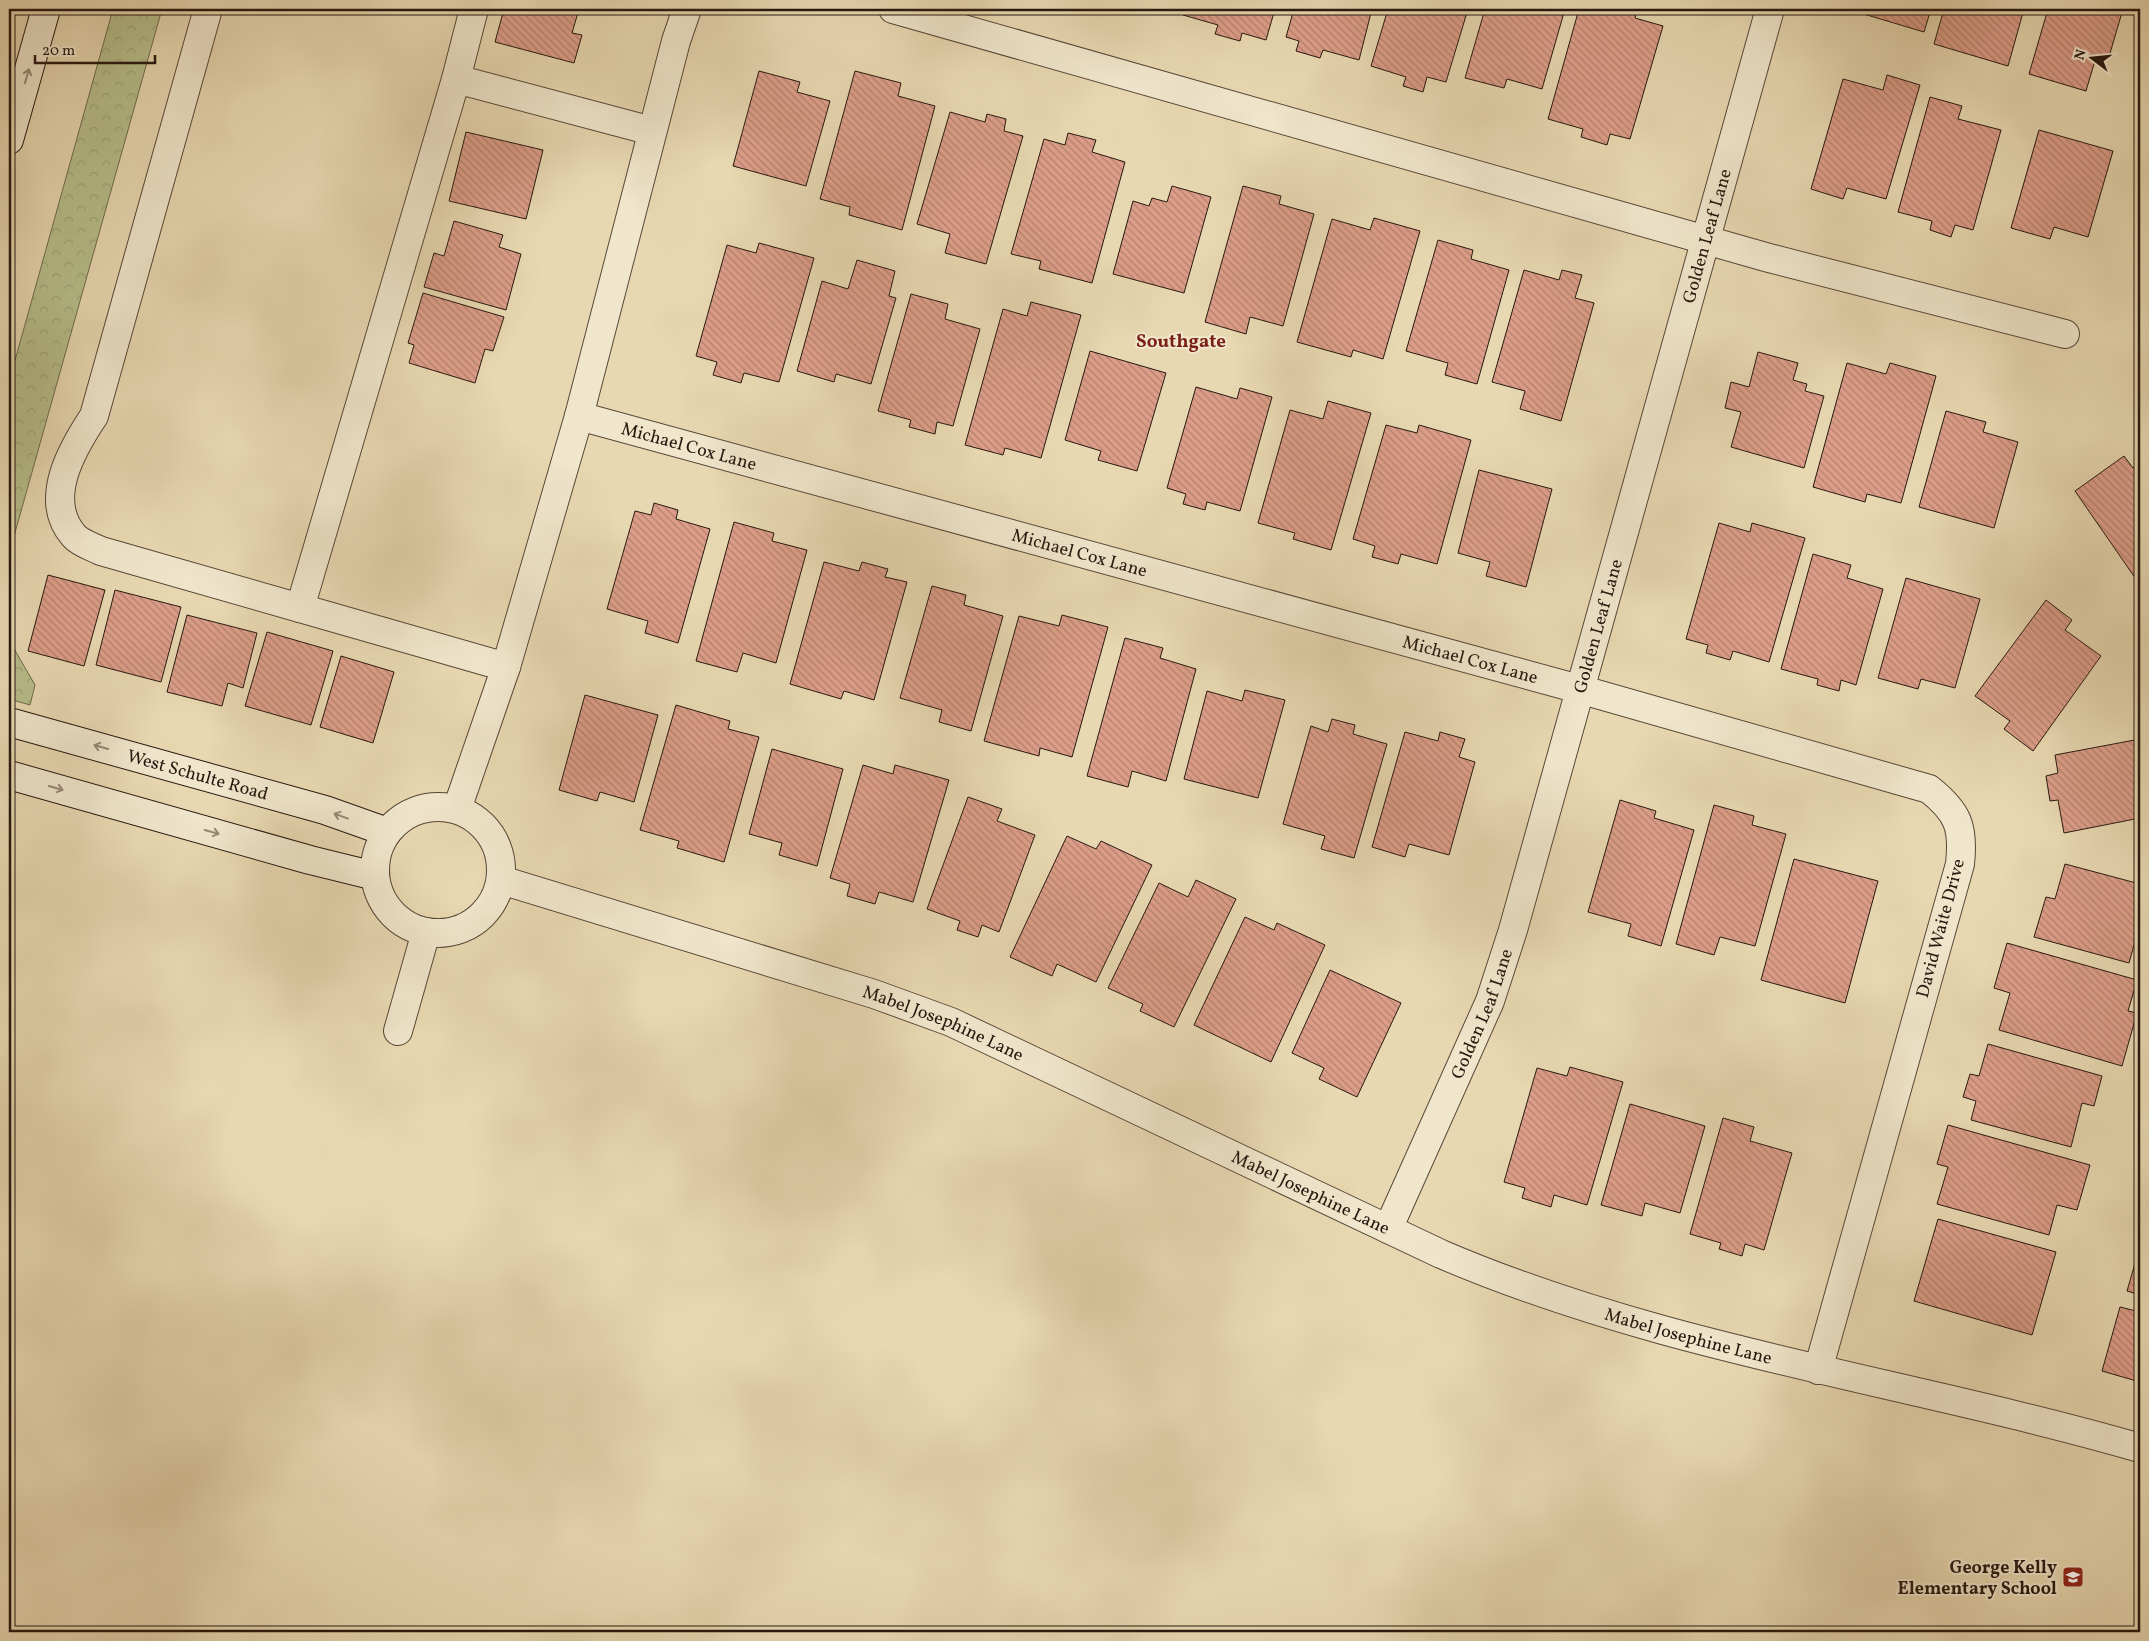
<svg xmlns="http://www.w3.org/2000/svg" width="2149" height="1641" viewBox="0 0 2149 1641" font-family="Vollkorn,serif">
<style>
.park{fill:url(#park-crowns);stroke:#6e6b4e}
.building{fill:url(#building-back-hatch);stroke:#271810}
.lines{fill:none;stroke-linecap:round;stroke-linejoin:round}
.street-casing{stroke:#574838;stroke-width:30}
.secondary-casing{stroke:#271810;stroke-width:30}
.street{stroke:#f0e6cc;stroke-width:28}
.secondary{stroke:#f0e6cc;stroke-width:28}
.oneway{stroke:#968977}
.labels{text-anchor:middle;stroke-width:4;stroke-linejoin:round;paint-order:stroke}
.street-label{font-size:18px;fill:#271810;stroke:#f0e6cc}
.poi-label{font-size:18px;font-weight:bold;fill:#271810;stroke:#f0e6cc;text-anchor:end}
.neighbourhood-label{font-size:19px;font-weight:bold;fill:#7a1f14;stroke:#f0e6cc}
</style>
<defs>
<pattern id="park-crowns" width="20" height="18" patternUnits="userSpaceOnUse" patternTransform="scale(1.25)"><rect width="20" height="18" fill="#b6be8b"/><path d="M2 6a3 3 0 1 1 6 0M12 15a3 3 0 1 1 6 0" fill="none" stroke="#9ca377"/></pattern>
<pattern id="building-back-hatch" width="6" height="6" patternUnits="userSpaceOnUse" patternTransform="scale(1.25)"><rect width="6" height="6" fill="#dd9e89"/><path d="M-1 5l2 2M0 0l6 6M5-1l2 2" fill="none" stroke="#b3806f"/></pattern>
</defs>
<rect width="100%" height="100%" fill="#e8d8b1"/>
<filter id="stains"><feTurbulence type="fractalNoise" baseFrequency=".004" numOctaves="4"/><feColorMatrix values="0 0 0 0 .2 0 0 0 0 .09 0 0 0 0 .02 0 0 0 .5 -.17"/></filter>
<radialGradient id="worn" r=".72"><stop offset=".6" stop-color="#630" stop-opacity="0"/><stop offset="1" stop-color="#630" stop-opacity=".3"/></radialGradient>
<path class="park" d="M113,9h49l-153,545v-172z
M9,640l26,45 -5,20 -21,-6z"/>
<path class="building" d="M504,9h75l-7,24 10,2 -8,28 -79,-21z
M1184,9h91l-9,31 -24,-7 -2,8 -25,-7 3,-9 -35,-10z
M1294,9h78l-13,51 -36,-10 -3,8 -24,-7 3,-10 -13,-4z
M1388,9h80l-22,73 -19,-5 -4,15 -20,-6 3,-9 -35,-11z
M1485,9h80l-23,80 -35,-10 -3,9 -39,-10z
M1579,9h58l-2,9 28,8 -33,113 -20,-5 -3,11 -26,-8 2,-8 -35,-10z
M1858,9h73l-7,23 -67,-20z
M1944,9h80l-16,57 -74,-22z
M2048,9h75l-15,51 -12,-3 -10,34 -57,-17z
M759,71l41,11 -3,10 33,9 -24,85 -73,-20z
M855,71l46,12 -3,13 37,10 -33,124 -53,-15 1,-8 -30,-8z
M1887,75l33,10 -34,114 -39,-11 -4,11 -32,-10 32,-110 40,11z
M1930,97l32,9 -4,13 43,11 -28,100 -18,-5 -4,12 -21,-7 2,-9 -34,-9z
M950,112l35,10 2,-8 19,5 -2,12 19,5 -37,128 -41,-11 5,-19 -33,-10z
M2039,130l74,21 -25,86 -34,-10 -4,12 -39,-11z
M466,132l77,18 -17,69 -77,-18z
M1068,133l28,7 -4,12 33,10 -33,121 -53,-14 2,-8 -30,-7 33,-115 21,6z
M1172,186l39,11 -27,96 -71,-19 20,-73 16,5 3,-8 15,4z
M1243,186l38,10 -2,8 35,10 -31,112 -33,-9 -4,17 -41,-12z
M1374,218l46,13 -37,128 -30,-9 -2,7 -54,-15 35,-123 38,11z
M454,221l49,14 -4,12 22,7 -15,56 -82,-23 10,-34 10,3z
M1438,240l35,10 -2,9 38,11 -32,114 -32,-9 3,-12 -42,-12z
M759,243l55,15 -35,124 -35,-9 -3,10 -28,-8 4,-13 -21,-6 31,-111 29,8z
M857,260l38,11 -6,25 7,2 -25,86 -35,-10 -2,8 -37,-11 25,-90 26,8z
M1524,270l35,10 3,-10 20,5 -7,23 19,5 -33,118 -41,-12 5,-18 -33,-9z
M423,293l81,24 -11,34 -8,-2 -10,34 -66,-20 5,-18 -6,-2z
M911,294l37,10 -3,15 35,10 -27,97 -16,-4 -2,12 -26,-7 2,-7 -33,-9z
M1031,302l50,13 -40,143 -36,-10 -2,7 -38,-10 38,-136 24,7z
M1090,351l76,22 -29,98 -39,-11 3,-9 -36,-11z
M1758,352l40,11 -5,17 14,4 -2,7 19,5 -20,72 -73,-21 10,-35 -16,-4 6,-26 18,5z
M1847,363l39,11 4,-11 46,13 -35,127 -34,-9 -2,8 -52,-15z
M1196,387l41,12 3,-11 32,9 -32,114 -33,-9 -2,8 -22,-6 3,-10 -19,-6z
M1328,401l43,12 -40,137 -38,-11 2,-6 -37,-10 32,-113 33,9z
M1946,411l40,11 -3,10 35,10 -24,86 -75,-21z
M1386,425l31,8 2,-8 52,15 -34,124 -36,-10 -3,10 -26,-7 3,-11 -22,-7z
M2124,456l9,12 7,-6v123l-65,-94z
M1479,470l73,19 -26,98 -40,-11 4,-14 -32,-9z
M654,503l24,7 -2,9 34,10 -32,114 -33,-10 3,-12 -41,-12 28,-98 16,4z
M734,522l40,11 -2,8 35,9 -31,113 -33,-10 -6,19 -41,-11z
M1719,523l31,9 2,-9 53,15 -36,124 -36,-11 -3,9 -24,-7 2,-8 -22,-6z
M1813,554l38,11 -4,13 36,11 -27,96 -15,-5 -2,11 -22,-6 1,-6 -37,-10z
M824,562l35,9 3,-9 26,7 -3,8 22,5 -33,118 -30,-9 -3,8 -51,-15z
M48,575l57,15 -21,76 -56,-15z
M1906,578l74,21 -25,89 -34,-9 -3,10 -40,-11z
M932,586l34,9 -2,10 39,11 -32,115 -32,-9 3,-12 -42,-12z
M115,590l66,17 -20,75 -65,-17z
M2046,600l26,20 -7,10 36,26 -68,95 -29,-22 6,-8 -35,-25z
M187,615l70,18 -14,55 -15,-5 -6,23 -55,-14z
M1062,615l46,12 -36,130 -32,-9 -1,8 -55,-15 35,-125 40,10z
M267,632l66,19 -22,74 -66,-19z
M1125,638l38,10 -3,10 36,11 -30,112 -34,-10 -4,16 -41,-11z
M341,656l53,16 -21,71 -53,-16z
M1245,690l40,10 -27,98 -74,-19 23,-88 35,10z
M585,695l73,20 -24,87 -34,-10 -3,9 -38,-11z
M676,705l54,16 -2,8 31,8 -35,125 -47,-14 2,-7 -39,-11z
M1332,719l23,6 -2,9 34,10 -33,114 -33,-9 4,-13 -42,-12 28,-98 17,6z
M1405,732l33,9 2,-9 25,7 -6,18 16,5 -26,93 -40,-11 -4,13 -33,-10z
M2140,739v79l-76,15 -6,-33 -8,1 -4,-25 12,-3 -3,-18z
M772,749l71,20 -26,97 -38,-11 3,-12 -33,-9z
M863,765l30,9 2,-9 54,15 -36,122 -34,-10 -4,12 -28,-8 3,-12 -20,-6z
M968,797l34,12 -5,12 38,14 -36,97 -17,-7 -4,12 -21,-7 3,-9 -33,-12z
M1620,800l36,11 -2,7 40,12 -33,116 -33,-10 3,-12 -43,-12z
M1714,805l40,11 -2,9 34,9 -31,112 -35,-9 -6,18 -38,-11z
M1067,836l29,13 5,-8 51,24 -56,117 -39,-18 -5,12 -42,-19z
M1794,859l84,22 -33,122 -84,-23z
M2065,864l75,20v40l-11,39 -95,-26 12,-40 9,2z
M1196,880l40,19 -62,128 -34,-16 3,-7 -35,-16 51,-105 29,14z
M1245,917l29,13 3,-7 48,22 -54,117 -77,-37z
M2007,943l130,37 -9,31 9,2 -15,53 -123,-36 11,-37 -16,-5z
M1330,970l71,33 -44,94 -38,-18 5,-11 -32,-15z
M1988,1044l114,32 -8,30 -12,-3 -11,44 -100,-27 5,-19 -13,-4 7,-23 9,2z
M1570,1067l53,15 -36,123 -33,-10 -3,12 -29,-9 3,-10 -21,-6 33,-114 30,8z
M1630,1104l75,22 -25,87 -35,-10 -3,13 -41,-11z
M1723,1118l31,9 -4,14 42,12 -28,97 -19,-6 -3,12 -23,-7 2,-6 -31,-9z
M1948,1125l142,40 -13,45 -20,-5 -8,30 -112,-31 11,-37 -11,-3z
M1938,1219l118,33 -24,83 -118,-34z
M2140,1246v49l-13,-4z
M2120,1307l20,5v70l-38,-11z"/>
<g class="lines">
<g class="street-casing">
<g id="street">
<path d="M208,9l-114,407c-22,33 -52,84 -20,120 6,7 19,11 27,15l199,57"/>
<path d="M893,9l876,249 296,76"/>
<path d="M456,79l18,-70"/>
<path id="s1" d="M579,416l1000,273 350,100c29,23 35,38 31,75l-142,506"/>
<path d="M506,667l-206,-59 156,-529 196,52"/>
<circle cx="438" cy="870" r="63"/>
<path d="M457,809l49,-142 73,-251 97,-375 11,-32"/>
<path id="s2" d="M501,880l373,114 77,28 490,232c224,96 467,127 699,194"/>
<path d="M398,1031l28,-99"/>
<path id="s3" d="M1388,1229l102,-228 23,-71 257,-921"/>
</g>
</g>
<g class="secondary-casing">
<g id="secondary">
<path d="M9,140l37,-131"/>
<path id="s4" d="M9,722l316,88 62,22"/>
<path d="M9,775l301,85 65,16"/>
</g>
</g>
<use href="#street" class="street"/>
<use href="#secondary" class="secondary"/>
</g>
<defs><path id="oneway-shaft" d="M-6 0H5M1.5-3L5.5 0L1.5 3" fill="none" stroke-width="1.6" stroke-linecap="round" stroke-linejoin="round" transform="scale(1.25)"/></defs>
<g class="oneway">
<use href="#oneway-shaft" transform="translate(27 76) rotate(-74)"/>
<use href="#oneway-shaft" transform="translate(101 747) rotate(-164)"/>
<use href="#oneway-shaft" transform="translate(56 788) rotate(16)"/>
<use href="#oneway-shaft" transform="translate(341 816) rotate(-160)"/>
<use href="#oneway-shaft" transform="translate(212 832) rotate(16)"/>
</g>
<defs>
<g id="school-square" transform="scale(1.125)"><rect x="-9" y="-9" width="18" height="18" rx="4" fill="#8f2418" stroke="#f0e6cc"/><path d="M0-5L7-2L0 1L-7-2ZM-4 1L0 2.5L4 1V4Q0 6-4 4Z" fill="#fff"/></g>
</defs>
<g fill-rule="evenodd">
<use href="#school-square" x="2073" y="1577"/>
</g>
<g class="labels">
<g class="street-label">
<text dy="6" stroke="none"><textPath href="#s3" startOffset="1045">Golden Leaf Lane</textPath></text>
<text dy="6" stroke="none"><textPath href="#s1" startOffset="114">Michael Cox Lane</textPath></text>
<text dy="6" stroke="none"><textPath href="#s1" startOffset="519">Michael Cox Lane</textPath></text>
<text dy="6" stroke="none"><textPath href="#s3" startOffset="640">Golden Leaf Lane</textPath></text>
<text dy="6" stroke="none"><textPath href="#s1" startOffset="924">Michael Cox Lane</textPath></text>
<text dy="6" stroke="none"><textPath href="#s4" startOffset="196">West Schulte Road</textPath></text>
<text transform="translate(1940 928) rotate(-75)" y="6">David Waite Drive</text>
<text dy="6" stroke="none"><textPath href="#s3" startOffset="235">Golden Leaf Lane</textPath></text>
<text dy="6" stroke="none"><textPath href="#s2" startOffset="465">Mabel Josephine Lane</textPath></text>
<text dy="6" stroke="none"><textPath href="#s2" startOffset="870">Mabel Josephine Lane</textPath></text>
<text dy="6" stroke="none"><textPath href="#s2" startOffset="1275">Mabel Josephine Lane</textPath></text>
</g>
<g class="poi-label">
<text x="2057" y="1573">George Kelly<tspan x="2057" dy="21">Elementary School</tspan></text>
</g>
<g class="neighbourhood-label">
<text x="1181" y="347">Southgate</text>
</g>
</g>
<rect width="2149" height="1641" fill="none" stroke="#e8d8b1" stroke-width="30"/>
<rect x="10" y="10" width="2129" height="1621" fill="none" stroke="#271810" stroke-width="2.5"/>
<rect x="15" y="15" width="2119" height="1611" fill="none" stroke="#271810"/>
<g transform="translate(2092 58) rotate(286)" stroke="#f0e6cc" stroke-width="4" paint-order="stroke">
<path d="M0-4L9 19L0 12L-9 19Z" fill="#271810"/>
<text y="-8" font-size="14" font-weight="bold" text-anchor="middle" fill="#271810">N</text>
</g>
<path d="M35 55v8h120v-8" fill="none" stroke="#271810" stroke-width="2.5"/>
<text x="42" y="55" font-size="15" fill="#271810" stroke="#f0e6cc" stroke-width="4" paint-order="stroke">20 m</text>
<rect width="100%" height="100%" filter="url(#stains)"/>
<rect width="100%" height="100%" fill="url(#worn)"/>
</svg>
